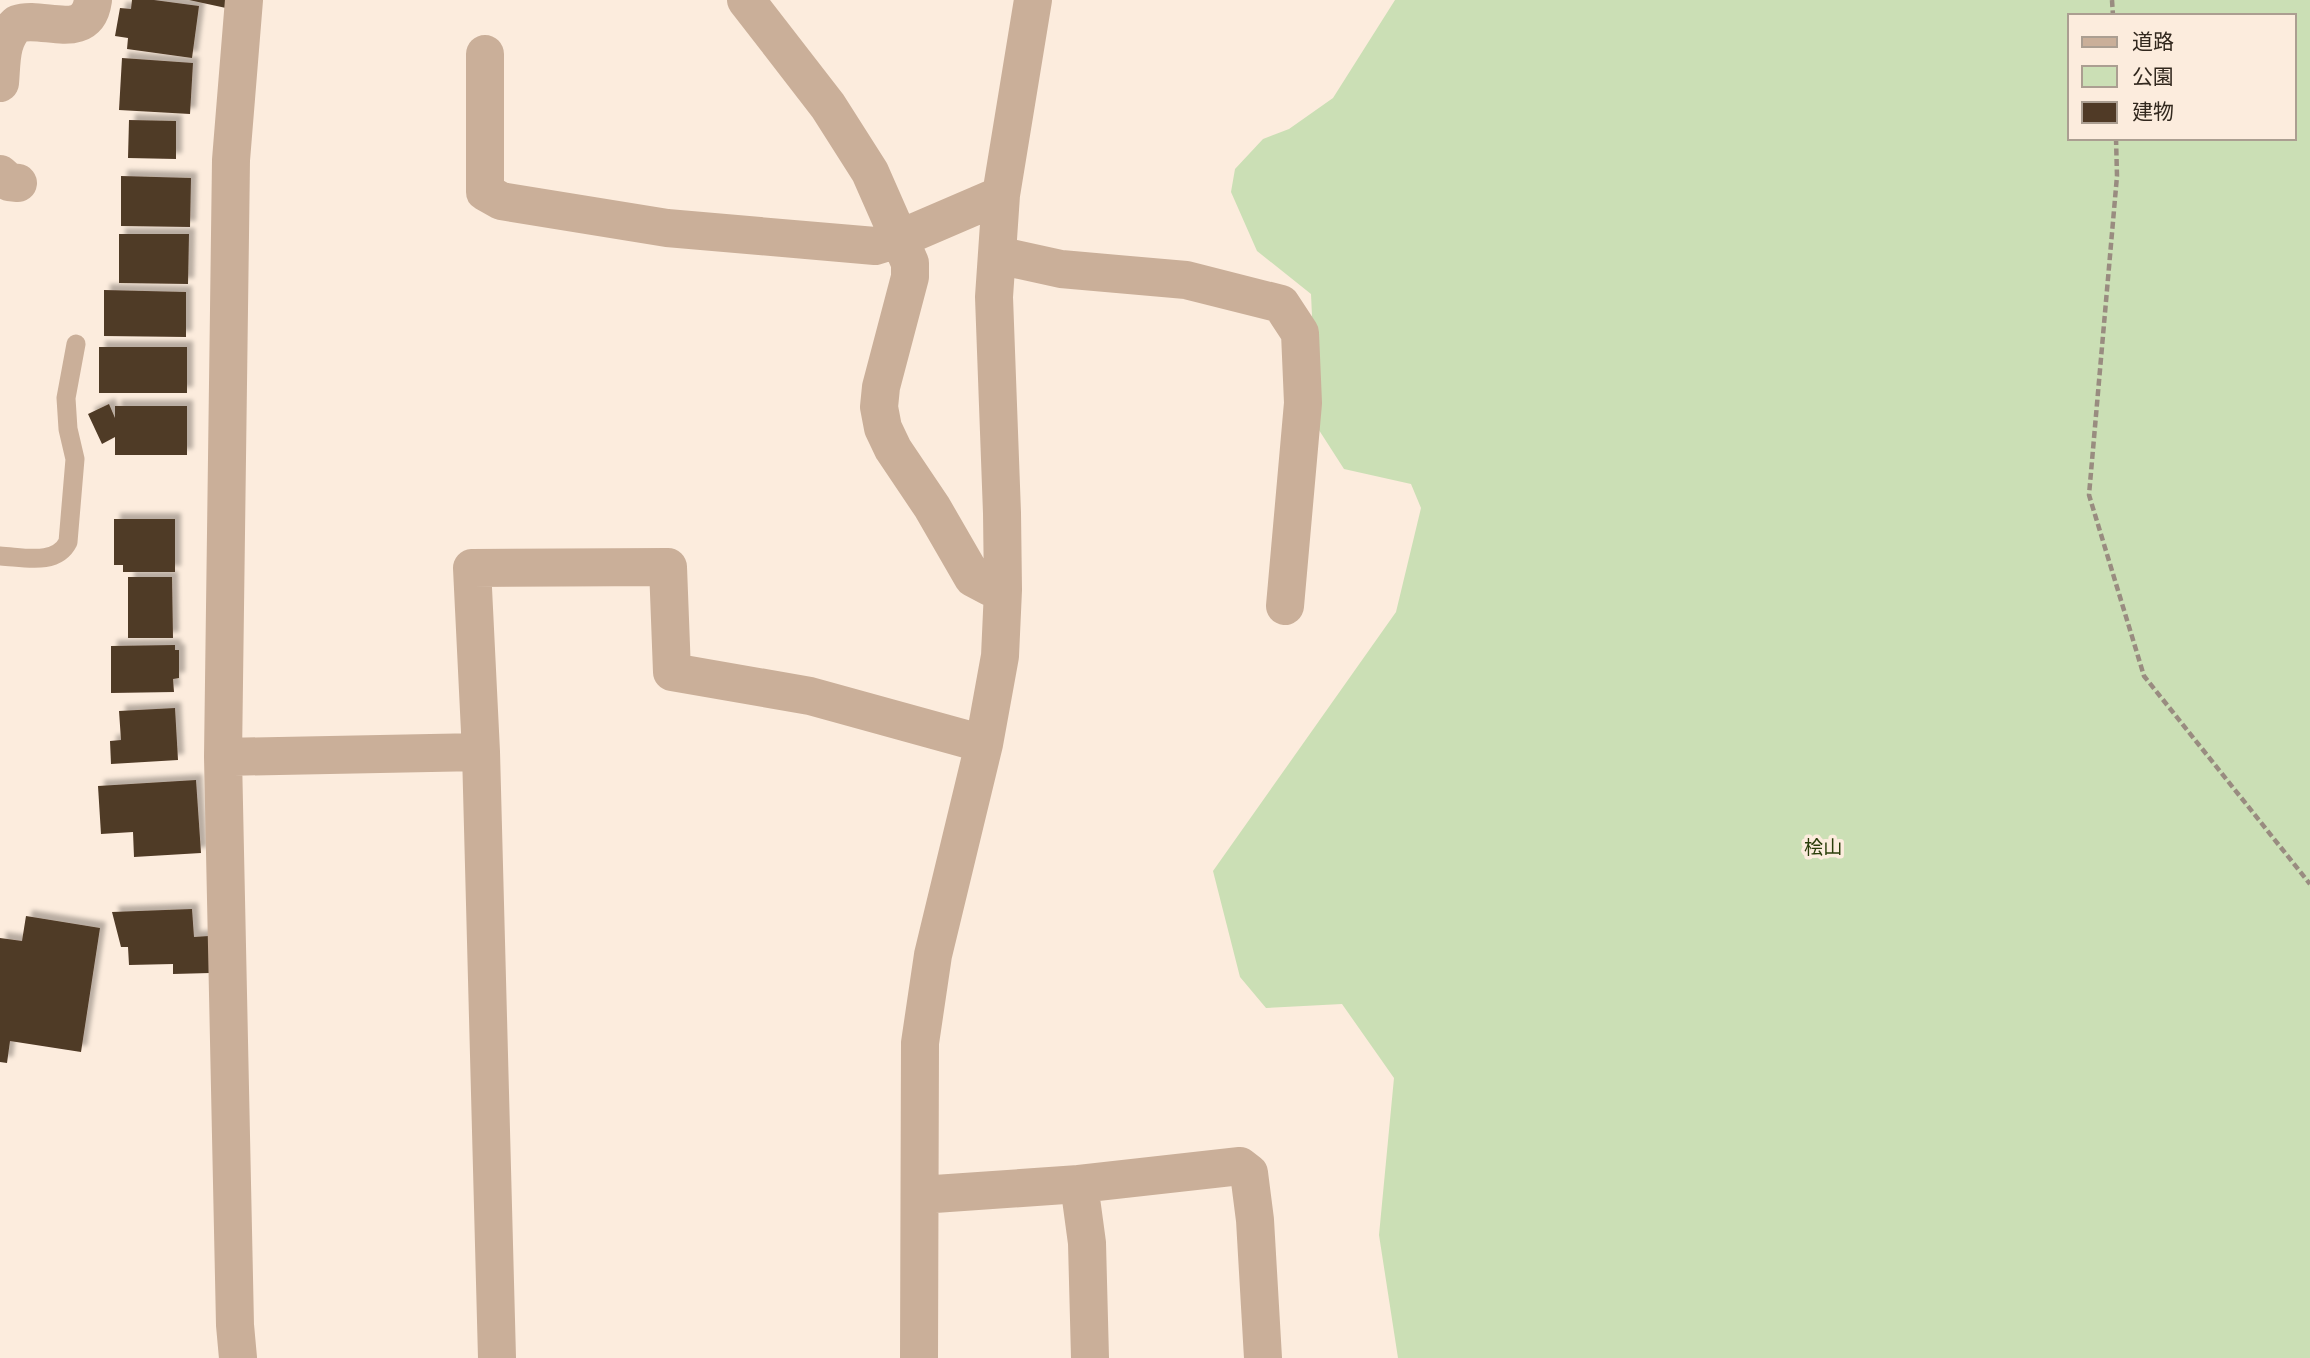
<svg xmlns="http://www.w3.org/2000/svg" width="2310" height="1358" viewBox="0 0 2310 1358" font-family="Quicksand,'Noto Sans JP',sans-serif">
<style>
.green{fill:#cbdfb5;fill-rule:evenodd}
.building{fill:#503a26;filter:url(#shadow)}
.lines{fill:none;stroke-linecap:round;stroke-linejoin:round}
.path{stroke:#998c80;stroke-width:4.5;stroke-dasharray:7 3.5;stroke-linecap:butt}
.service{stroke:#caaf99;stroke-width:19}
.minor{stroke:#caaf99;stroke-width:38}
.labels{text-anchor:middle;stroke-width:7;stroke-linejoin:round;paint-order:stroke}
.park-label{font-size:19px;fill:#2a3d0a;stroke:#fcecdd}
</style>
<defs>
<filter id="shadow"><feDropShadow dx="6" dy="-6" stdDeviation="2" flood-color="#0004"/></filter>
</defs>
<rect width="100%" height="100%" fill="#fcecdd"/>
<path class="green" d="M1395,0h915v1358h-912l-19,-123 15,-157 -52,-74 -76,4 -26,-31 -27,-106 183,-259 25,-104 -10,-24 -67,-15 -27,-42 -6,-133 -54,-43 -26,-59 4,-23 28,-30 26,-10 44,-31zM2070,16h224v122h-224z"/>
<path class="building" d="M132,0h22l45,6 -7,52 -65,-9 1,-11 -13,-2 5,-28 11,1z
M189,0h39l-2,8z
M122,58l71,5 -3,51 -71,-4z
M129,120l47,1v38l-48,-1z
M121,176l70,2 -1,49 -69,-1z
M119,234h70l-1,50 -69,-1z
M104,290l82,2v45l-82,-1z
M99,347h88v46h-88z
M109,404l6,14v-12h72v49h-72v-18l-13,7 -14,-30z
M114,519h61v53h-52v-7h-9z
M128,577h44l1,61h-45z
M175,645v5h4v28l-6,1 1,13 -63,1v-47z
M175,708l3,52 -67,4 -1,-23 11,-1 -2,-29z
M196,780l5,73 -67,4 -1,-25 -32,2 -3,-48z
M192,909l2,28 15,-1 1,37 -37,1v-10l-44,1 -1,-18h-7l-9,-35z
M26,916l74,12 -19,124 -71,-11 -3,22 -7,-1v-124l22,3z"/>
<g class="lines">
<path class="path" d="M2112,0l1,16
M2116,138l1,38 -28,319 55,181 166,208"/>
<path class="service" d="M0,556c23,1 56,10 68,-14l7,-83 -7,-30 -2,-31 10,-54"/>
<path class="minor" d="M746,0l82,106 42,66 40,91v14l-29,110 -2,20 4,21 10,21 39,58 41,71 17,9 13,3
M485,54v138l16,9 166,27 208,18 26,-8 100,-43
M0,83c2,-22 0,-43 17,-59 26,-9 70,19 76,-24
M0,174l9,8 9,1
M997,255l64,14 125,11 95,24 19,29 3,70 -18,203
M481,752l-9,-184 196,-1 4,105 138,24 174,48
M223,757l258,-5 16,606
M1079,1184l161,-18 9,7 6,47 8,138
M920,1195l159,-11 8,59 3,115
M238,1358l-3,-33 -12,-568 8,-597 13,-160
M919,1358l1,-315 13,-88 51,-211 16,-88 3,-66 -1,-77 -8,-216 7,-102 32,-195"/>
</g>
<g class="labels">
<g class="park-label">
<text x="1823" y="854">桧山</text>
</g>
</g>
<rect x="2068" y="14" width="228" height="126" fill="#fcecdd" stroke="#ab9e91" stroke-width="2"/>
<rect x="2082" y="37" width="35" height="10" fill="#caaf99" stroke="#ab9e91" stroke-width="2"/>
<text x="2132" y="49" font-size="21" fill="#32281e">道路</text>
<rect x="2082" y="66" width="35" height="21" fill="#cbdfb5" stroke="#ab9e91" stroke-width="2"/>
<text x="2132" y="84" font-size="21" fill="#32281e">公園</text>
<rect x="2082" y="102" width="35" height="21" fill="#503a26" stroke="#ab9e91" stroke-width="2"/>
<text x="2132" y="119" font-size="21" fill="#32281e">建物</text>
</svg>
